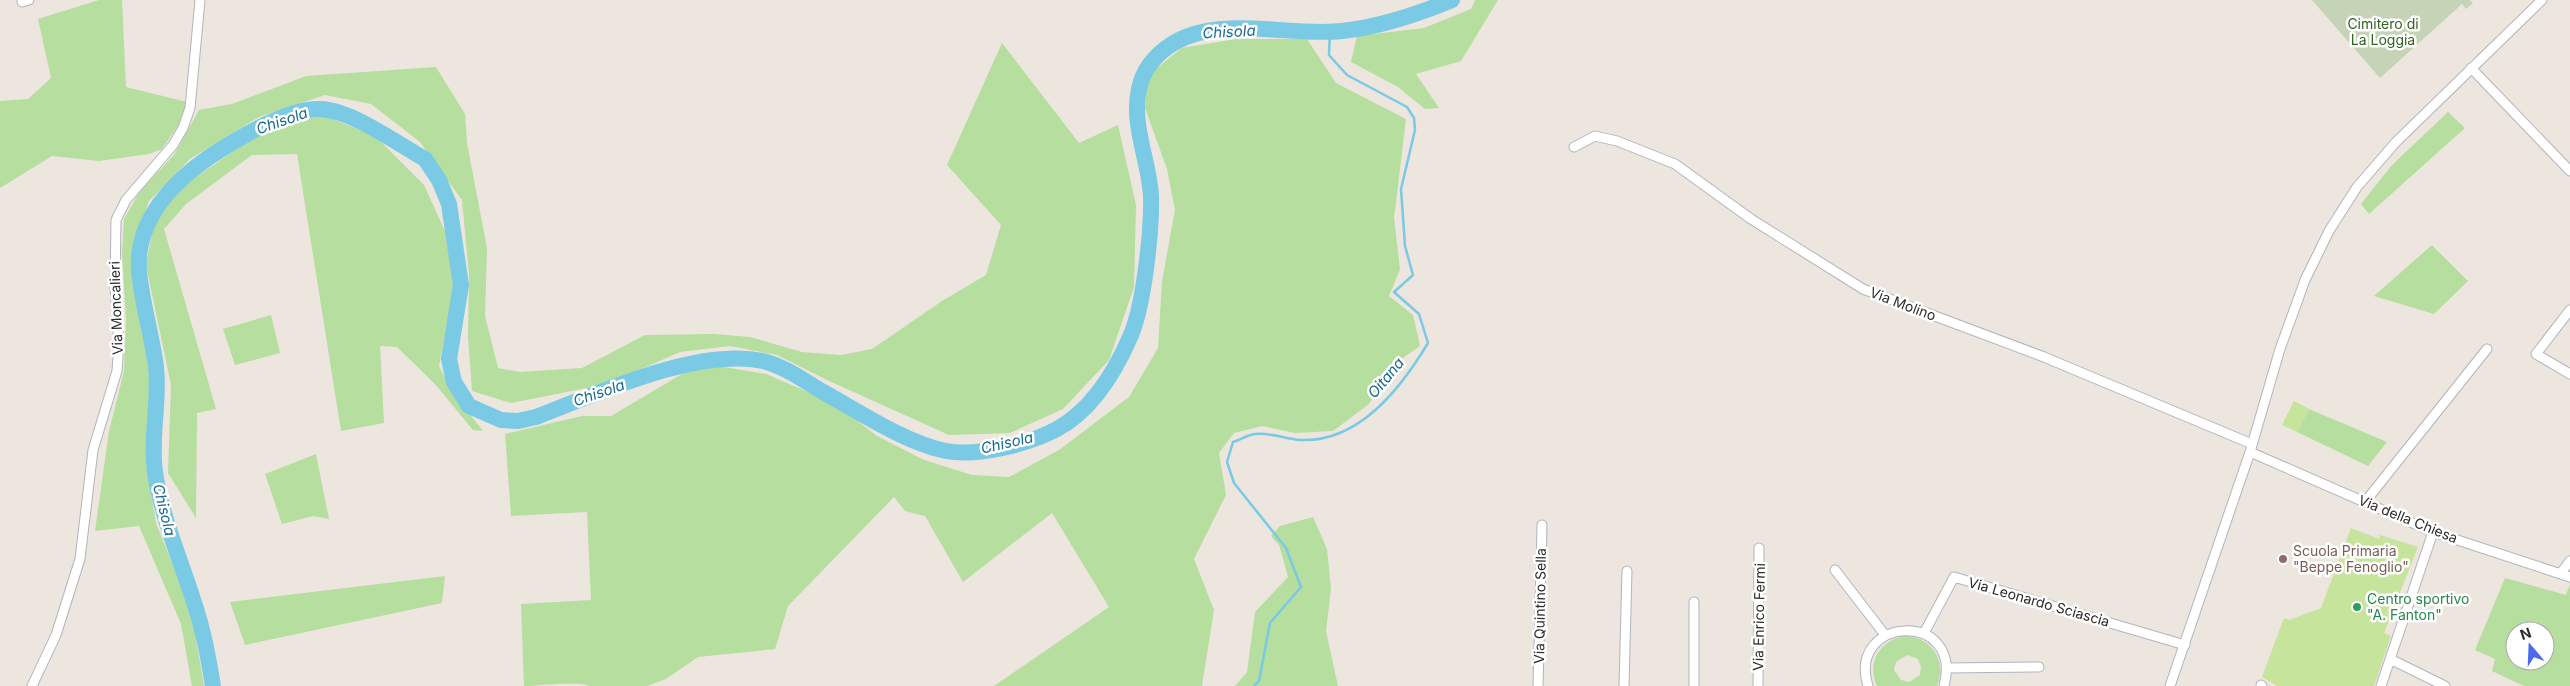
<svg xmlns="http://www.w3.org/2000/svg" width="2570" height="686" viewBox="0 0 2570 686" font-family="Inter,sans-serif">
<style>
.green{fill:#b5de9f;fill-rule:evenodd}
.cemetery{fill:#c5d4b7}
.pitch{fill:#c6e49c}
.lines{fill:none;stroke-linecap:round;stroke-linejoin:round}
.stream{stroke:#7ac9e5;stroke-width:2.5}
.river{stroke:#7ac9e5;stroke-width:16}
.minor-casing{stroke:#b2b4bd;stroke-width:11}
.minor{stroke:#fff;stroke-width:9}
.education-dot{fill:#8d6e63;stroke:#fff;stroke-width:2}
.leisure-dot{fill:#2e9e5b;stroke:#fff;stroke-width:2}
.labels{text-anchor:middle;stroke-width:5;stroke-linejoin:round;paint-order:stroke}
.park-label{font-size:14px;fill:#2e6320;stroke:#fff}
.street-label{font-size:14px;fill:#2b2b2b;stroke:#fff}
.education-label{font-size:14px;fill:#785e54;stroke:#fff;text-anchor:start}
.leisure-label{font-size:14px;fill:#27864d;stroke:#fff;text-anchor:start}
.water-label{font-size:15px;font-style:italic;fill:#186992;stroke:#fff}
</style>
<rect width="100%" height="100%" fill="#ece6de"/>
<path class="green" d="M99,0h23l4,87 61,15 -6,19 -19,28 -13,5 -50,7 -47,-5 -52,32v-87l28,-2 23,-21 -13,-59z
M1475,0h23l-37,61 -45,13 23,34 -14,1 -27,-22 -47,-25 6,-26 67,-8 47,-19z
M1236,39h71l29,44 70,36 -12,99 6,51 -11,27 24,19 7,31 -26,18 -25,40 -36,27 -38,2 -33,-7 -28,7 -15,20 7,42 -32,64 20,51 -12,76h-208l115,-79 -57,-94 -89,69 -38,-66 -20,-5 -11,-14 -106,109 -13,43 -77,8 -32,22 -19,7h-58c-9,-5 -51,0 -65,0l-3,-82 70,-4 -4,-88 -76,4 -6,-82 77,-18h29l76,-45 25,-6 54,9 70,30 41,32 47,24 48,15 37,2 50,-27 70,-53 29,-49 4,-67 13,-71 -8,-41 -22,-61 3,-33 34,-27z
M1002,43l77,100 39,-18 18,80 -2,82 -25,73 -46,49 -53,24 -61,2 -122,-55 -50,-25 -47,-9 -50,6 -73,32 -96,19 -39,-12 -4,-55 1,-61 -7,-75 -42,-58 -49,-38 -46,-9 -66,22 -69,42 -41,42 -15,43 -2,37 13,58 5,49 -4,74 10,61 24,60 15,51 9,52h-12l-11,-62 -42,-98 -44,5 14,-100 15,-60 2,-50 -4,-67 2,-35 16,-28 34,-36 25,-45 33,-6 74,-28 130,-9 29,47 2,29 20,105 -2,68 13,52 22,4 62,-4 63,-33 69,-1 36,3 52,15 39,3 31,-6 70,-48 44,-26 15,-50 -54,-60z
M2448,112l17,16 -96,86 -8,-10 31,-39z
M320,114l55,22 49,49 24,53 6,50 -15,78 14,27 30,38 -10,-1 -38,-46 -38,-37 -17,-1 4,77 -43,8 -44,-277 -45,1 -66,49 -22,25 52,180 -19,4 -1,105 -28,-45 3,-88 -25,-120 8,-42 29,-37 70,-48z
M2432,245l36,36 -34,33 -60,-18z
M271,315l9,38 -45,12 -12,-36z
M2309,409l78,33 -19,24 -71,-34z
M316,454l13,65 -16,-3 -31,8 -17,-50z
M1313,517l14,32 4,40 -5,42 12,55h-103l12,-14 8,-60 33,-35 -9,-32 -8,-9 9,-10z
M445,576l-3,27 -197,42 -15,-43z
M2505,578l61,17 4,-11v102h-46l-32,-15 3,-12 -20,-9zM2515,631h30v30h-30z
M1905,636c27,1 42,25 32,50h-60c-11,-23 3,-46 28,-50zM1907,655l11,4 3,8 -1,8 -11,7 -8,-2 -7,-10 2,-8z"/>
<path class="cemetery" d="M2312,0h158l3,3 -7,6 -4,-5 -82,74z"/>
<path class="pitch" d="M2294,401l15,8 -12,23 -15,-7z
M2351,528l28,11 1,-4 38,12 -34,86 7,3 -17,50h-97l-15,-9 22,-59 5,2 32,-12z"/>
<g class="lines">
<path class="stream" d="M1254,686l5,-5 11,-58 31,-36 -15,-39 -52,-65 -7,-21 6,-20c7,-2 14,-7 22,-8 14,-2 31,5 45,6 59,3 101,-52 128,-97l-9,-29 -25,-22 19,-17 -8,-29 -4,-57 14,-59 -1,-12 -7,-11 -60,-32 -18,-20 1,-24"/>
<path class="river" d="M213,686c-3,-18 -6,-37 -11,-56 -13,-53 -39,-103 -47,-158 -5,-36 5,-70 1,-105 -4,-32 -14,-63 -17,-96 -4,-58 45,-100 91,-127 23,-14 62,-36 90,-35 32,1 76,34 105,50l14,21 10,24 12,81 -12,74 5,23 15,24 32,14 17,1 18,-4c61,-23 161,-70 227,-56 21,5 43,21 62,32 36,20 81,50 121,58 31,6 83,-7 111,-22 35,-19 59,-59 74,-94 13,-31 21,-105 20,-139 -2,-36 -20,-71 -12,-107 4,-20 16,-34 33,-45 48,-30 117,-7 170,-13 37,-4 76,-17 110,-31"/>
<g class="minor-casing">
<path id="minor" d="M22,2l7,-2
M2471,68l99,103
M1574,147l21,-11 22,5 58,23 76,55 112,70 181,68 208,87
M2570,310l-34,44 34,20
M2250,452l183,80 137,45
M2365,502l122,-153
M1835,570l50,65
M2561,573l9,-12
M1924,633l30,-56 231,68
M2390,659l55,27
M1947,668l92,-1
M2261,685l1,1
M32,686l24,-51 24,-76 13,-109 24,-79 2,-27 -4,-58 1,-66 10,-20 47,-55 10,-17 7,-20 10,-108
M1538,686l4,-161
M1624,686l3,-115
M1694,686v-84
M1758,686l1,-138
M1868,686c-22,-70 96,-77 76,0
M2170,686l80,-234 30,-103 25,-69 24,-49 28,-44 39,-45 146,-142
M2381,686l52,-154"/>
</g>
<use href="#minor" class="minor"/>
</g>
<circle class="education-dot" cx="2283" cy="559" r="5"/>
<circle class="leisure-dot" cx="2357" cy="607" r="5"/>
<g class="labels">
<g class="park-label">
<text x="2383" y="29">Cimitero di<tspan x="2383" dy="16">La Loggia</tspan></text>
</g>
<g class="street-label">
<text transform="translate(1903 304) rotate(21)" y="5">Via Molino</text>
<text transform="translate(116 308) rotate(-92)" y="5">Via Moncalieri</text>
<text transform="translate(2408 519) rotate(22)" y="5">Via della Chiesa</text>
<text transform="translate(2039 602) rotate(16)" y="5">Via Leonardo Sciascia</text>
<text transform="translate(1540 606) rotate(-89)" y="5">Via Quintino Sella</text>
<text transform="translate(1759 617) rotate(-89)" y="5">Via Enrico Fermi</text>
</g>
<g class="education-label">
<text x="2293" y="556">Scuola Primaria<tspan x="2293" dy="16">"Beppe Fenoglio"</tspan></text>
</g>
<g class="leisure-label">
<text x="2367" y="604">Centro sportivo<tspan x="2367" dy="16">"A. Fanton"</tspan></text>
</g>
<g class="water-label">
<text transform="translate(1229 32) rotate(-3)" y="5">Chisola</text>
<text transform="translate(282 121) rotate(-19)" y="5">Chisola</text>
<text transform="translate(1386 378) rotate(-50)" y="5">Oitana</text>
<text transform="translate(599 393) rotate(-19)" y="5">Chisola</text>
<text transform="translate(1007 443) rotate(-13)" y="5">Chisola</text>
<text transform="translate(164 510) rotate(76)" y="5">Chisola</text>
</g>
</g>
<g transform="translate(2530 646) rotate(341)"><circle r="24" fill="#ffffff" stroke="#aaaaaa"/>
<path d="M0-4L9 19L0 12L-9 19Z" fill="#4b6aec"/>
<text y="-8" font-size="14" font-weight="bold" text-anchor="middle" fill="#2b2b2b">N</text>
</g>
</svg>
